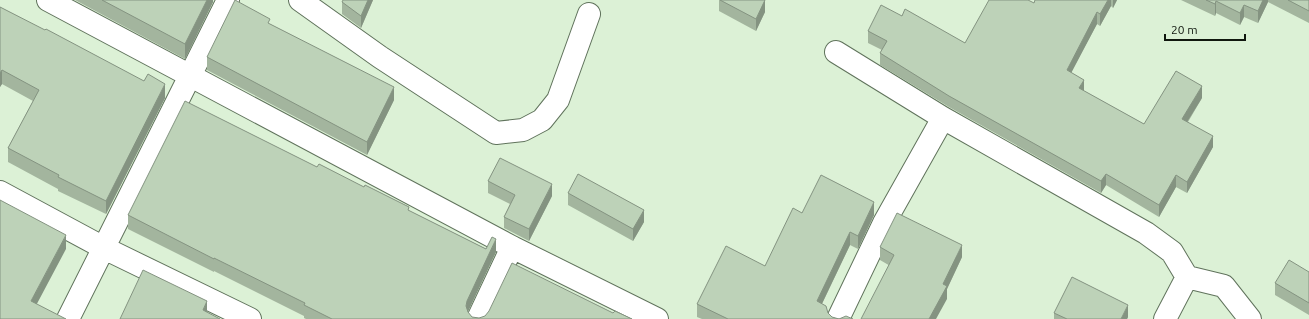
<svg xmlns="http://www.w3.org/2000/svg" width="1309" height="319" viewBox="0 0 1309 319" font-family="Ubuntu,sans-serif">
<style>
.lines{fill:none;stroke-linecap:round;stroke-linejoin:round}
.street-casing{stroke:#60735c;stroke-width:24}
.street{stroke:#fff;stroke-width:22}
.wall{fill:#a3b59e}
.shaded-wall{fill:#849381}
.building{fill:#bdd2b8;stroke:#849381}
</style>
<rect width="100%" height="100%" fill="#dcf1d6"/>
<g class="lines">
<g class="street-casing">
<path id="street" d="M48,0l464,247 145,72
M300,0l80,57 116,76 27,-3 19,-10 16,-20 31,-86
M836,52l107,66 203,115 26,19 15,25 -22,42
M0,192l104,56 146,71
M1187,277l37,9 26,33
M68,319l160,-319
M478,319l34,-72
M838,319l46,-96 59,-105"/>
</g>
<use href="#street" class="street"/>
</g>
<path class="wall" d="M75,0h138v2l-28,57z
M373,0l-12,28 -19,-14v-12z
M719,0h46v12l-9,19 -37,-20z
M1035,0h82l-4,8 -2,-2 -11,20 -3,-2 -26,48 13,19 60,33 58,-26 -14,24 25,25 -26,46 -11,-6 -17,30 -53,-32 -5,8 -152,-86 -69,-42v-12l2,-3 -14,-7v-12l34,-15 63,27 69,-40z
M1181,0h128v23l-41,-21 -10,21 -14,-6 -4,8 -24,-12 -1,3z
M0,7l165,91 -59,116 -48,-23v-2l-50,-27v-14l25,-47 -31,-17 -2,3z
M270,24l124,76 -27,55 -160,-85v-13z
M317,167l92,44 77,38 10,3 -29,60 5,5 7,1 134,-5 19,6h-326l-2,-1v-2l-90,-45v1l-86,-43v-14z
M488,181l64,15 -23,45 -25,-13v-11l6,-13 -22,-11z
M568,193l76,29 -11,19 -65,-36z
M802,213l72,2 -16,34 -8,-4 -28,59 6,9 4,4 7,2h14h-151l-5,-2v-13l68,-38z
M880,247l82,10 -15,32v10l-67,-39z
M1309,272v43l-34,-20v-12z
M1054,313l74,4 -1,2h-73z"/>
<path class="shaded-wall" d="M207,0h6v2l-28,57v-15z
M368,0h5l-12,28v-12z
M765,0v12l-9,19v-12z
M1108,0h3v6l-11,20v-12z
M1113,0h4l-4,8z
M1263,0h5v2l-10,21v-12z
M1216,1v12l-1,3v-12z
M1244,5v12l-4,8v-12z
M1097,12v12l-30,57v-11z
M2,70v14l-2,3v-14z
M1084,80v12l-5,-4z
M165,84v14l-59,116v-13z
M1202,86v12l-20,32v-11z
M394,87v13l-27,55v-13z
M1213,136v11l-26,46v-11z
M1106,174v11l-5,8v-12z
M1176,175v12l-17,30v-12z
M552,184v12l-23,45v-12z
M874,202v13l-16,34v-13z
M644,210v12l-11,19v-12z
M850,232v13l-33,69v-13z
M66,235v14l-35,66v-14z
M496,239v13l-29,62 -1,-8 1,-5z
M962,245v12l-15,32v10l-11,20h-7l14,-35z
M207,301v14l-4,-5z
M1128,305v12l-1,2h-6z"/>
<path class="building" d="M102,0h105l-22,44z
M235,0l35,19 -2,4 126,64 -27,55 -160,-85z
M343,0h25l-7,16 -19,-14z
M720,0h45l-9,19z
M989,0h39l6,3 1,-3h73l-8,14 -3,-2 -30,58 17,10 -5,8 65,36 32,-53 26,15 -20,33 31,17 -26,46 -11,-7 -17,30 -53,-31 -5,7 -152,-85 -69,-43 7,-12 -19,-10 13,-26 21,11 3,-7 60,34z
M1206,0h57l-5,11 -14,-6 -4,8 -24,-12 -1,3z
M1288,0h21v11z
M0,7l45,23 1,-1 98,52 4,-7 17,10 -59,117 -48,-24 1,-2 -51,-27 31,-58 -37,-20 -2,3z
M185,101l132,66 2,-3 45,23 1,-2 44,22 -1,3 78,39 6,-12 4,2 -29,62 -1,5 2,6 4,5 7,1 6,-2 4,-5 23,-48 101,50 2,-2 17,8h-300l-28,-14 1,-2 -91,-45v1l-86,-44z
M500,158l52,26 -23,45 -25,-12 11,-22 -27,-14z
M578,174l66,36 -11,19 -65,-36z
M821,175l53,27 -16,34 -8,-4 -33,69 9,5 2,7 4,4 7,2 7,-3 7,3h-125l-31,-15 29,-58 39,20 28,-58 9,5z
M0,200l66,35 -35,66 35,18h-66z
M897,213l65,32 -19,39 4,2 -18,33h-68l33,-64 -14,-8z
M1289,260l20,12v31l-34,-20z
M143,270l64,31 -4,9 17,9h-100z
M1072,277l56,28 -7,14h-54l-13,-6z"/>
<path d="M1165 34v6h80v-6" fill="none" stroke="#10170e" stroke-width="2"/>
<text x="1171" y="34" font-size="12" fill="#10170e" stroke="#dcf1d6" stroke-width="3" paint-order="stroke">20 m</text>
</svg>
